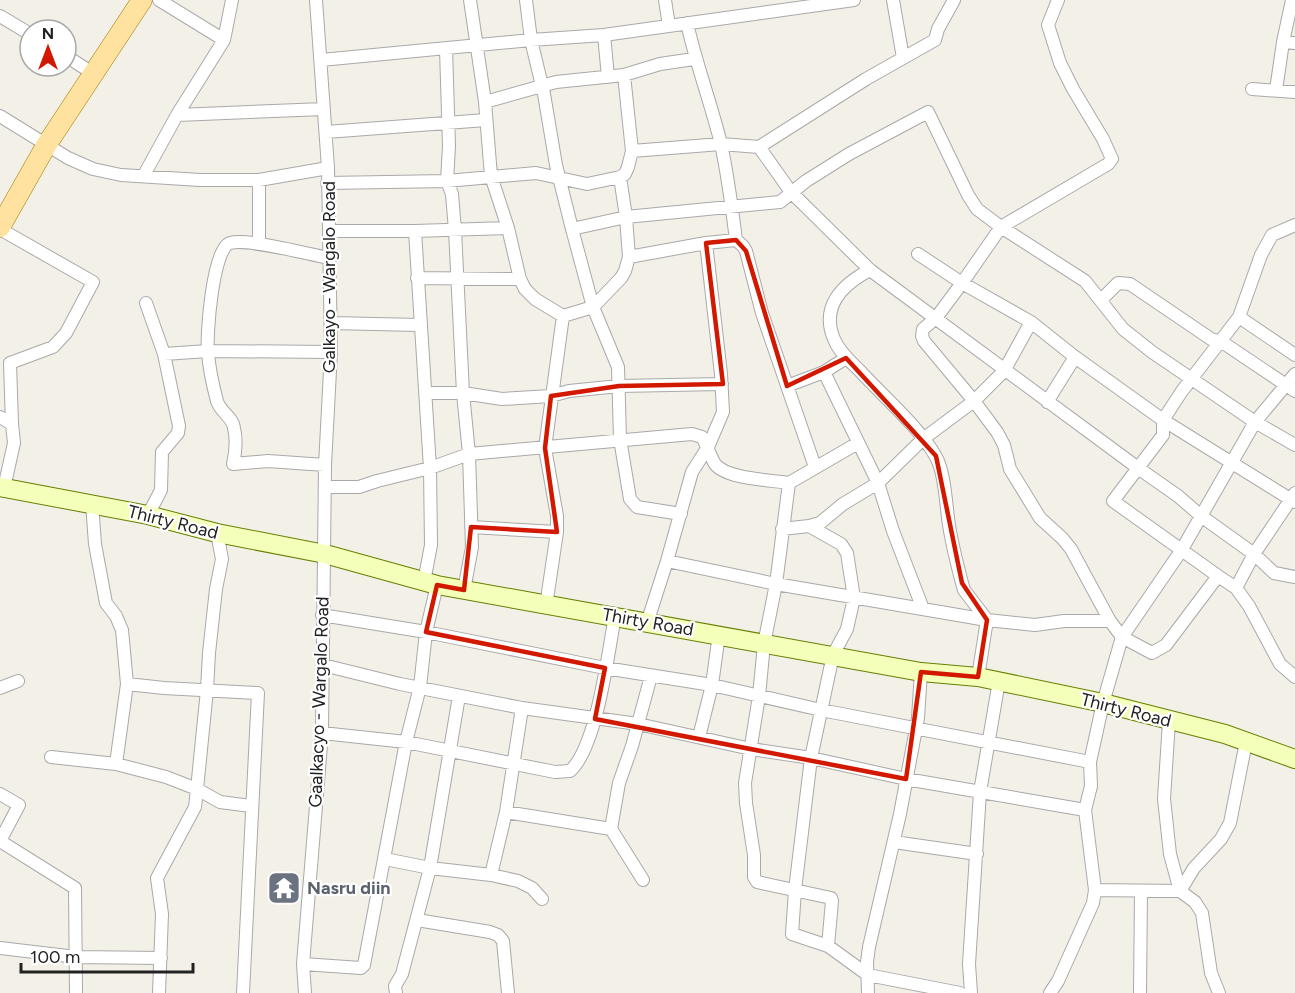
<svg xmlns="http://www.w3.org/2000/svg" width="1295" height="993" viewBox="0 0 1295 993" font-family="Figtree,sans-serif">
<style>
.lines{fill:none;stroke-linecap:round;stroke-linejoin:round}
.minor-casing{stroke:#a9a9a9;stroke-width:14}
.secondary-casing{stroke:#658100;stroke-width:20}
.primary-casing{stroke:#9f7c00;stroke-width:21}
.minor{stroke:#fff;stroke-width:12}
.secondary{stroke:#f4ffb9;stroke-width:18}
.primary{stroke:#ffe1a0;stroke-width:20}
.marked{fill:none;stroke:#d31800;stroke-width:4.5;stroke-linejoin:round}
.labels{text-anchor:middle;stroke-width:4.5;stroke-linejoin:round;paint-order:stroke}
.street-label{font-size:18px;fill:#222;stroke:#fff}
.worship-label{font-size:18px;font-weight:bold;fill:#5b616d;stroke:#fff;text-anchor:start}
</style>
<rect width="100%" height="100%" fill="#f3f0e8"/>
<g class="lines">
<g class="minor-casing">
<path id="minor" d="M470,0l15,102 6,74 17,52 12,51 5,10 10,10 28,17 -18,132 12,68v16l-11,74
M526,0l5,40 13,54 12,71 16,64 21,78 25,60 2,72 10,60 7,8 44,7
M665,0l4,26
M893,0l10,58
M1058,0l-10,25 12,38 13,26 30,50 9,20 -4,5 -107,63 -39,56 -26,35 -13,11 -1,7 2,5 50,60 23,31 7,13 6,24 30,49 22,20 9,11 39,72 12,16 30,16 14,-8 52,-69 18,12 18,-34 41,-61
M0,16l30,18
M687,23c9,41 24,80 34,121 7,32 11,64 15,96l7,6 3,5 16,62 53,154
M604,35l4,42
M224,40l8,-40
M1283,42l12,1
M446,49l3,97 -2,35 5,13 3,36 8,163 6,61 3,93 -8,43
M66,56l28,18
M321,60l210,-20 73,-5 250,-35
M1252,89l43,3
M1276,90l7,-48 9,-42
M485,102l71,-20 68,-7
M177,115l147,-6
M0,116l68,42 25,11 28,6 79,5h59l69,-12
M326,132l160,-12
M759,147l32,45 79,78 268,198 -25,33 105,75
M632,151l89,-7 38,3 107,-68 69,-39 3,-11 16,-29
M144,175l33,-60 47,-75 -65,-40
M327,183l120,-2 89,-8 51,11 33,-7 5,-3 3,-7 4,-16 -8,-76 36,-11 34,-5
M1295,225l-23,10 -11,20 -22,62 -57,74 -19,29v15l-25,33 40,28 23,20 53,38 20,19 21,4
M0,229l93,53 -27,51 -13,14 -43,16 2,61
M572,229l54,-12 154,-15 26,-21 43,-27 79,-42 40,83 9,14 24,18 84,54 38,48 29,23 103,70 40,23
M329,231h86l93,-3
M415,231l15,237 1,77 -7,37
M259,244v-64
M918,254l44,29 69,39 44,35 88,63 132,82
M629,257l77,-14 30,-3
M870,270c-27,14 -50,36 -36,69 5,13 17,23 26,32 22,24 61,58 76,86 9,16 10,49 13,68 3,19 8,39 13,58l2,7 23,30 -9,57
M417,278l103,1
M1101,300l17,-17 12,1 81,55 11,3 73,49
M146,303l18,51 15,72 -1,7 -16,19 -1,38 -13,25
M563,316l30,-9 28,-29 4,-7 4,-14 -3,-40 -6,-40
M1239,317l56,38
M331,323l88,2
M164,354l44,-3 123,1
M824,372l54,111 15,48 30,78
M787,386l37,-14 22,-14
M426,393h37l39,6 49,-3 18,-5 50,-5 103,-2
M1047,402l28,-45
M0,417l12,7 2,19 -10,45
M325,465l-57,-4 -35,3c3,-13 4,-23 1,-36 -1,-11 -14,-16 -17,-27 -4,-15 -8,-33 -9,-49 -2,-17 5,-105 22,-109 18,-5 77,11 99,15
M789,483l69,-40
M325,487h34l18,-6 53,-13 39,-14 223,-20 10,3c5,8 8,19 13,27 11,15 56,16 74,19l-13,101 -12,60 -5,52 -14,87 1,20 8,52v22l3,5 74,16 1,3 -4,45
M92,503l3,41 11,59 10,13 6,14 5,54 -11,80
M809,526l11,-3 23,-19 35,-21 45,-44 51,-38 30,-30 27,-49
M471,527l86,5
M782,529l27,-3 32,18 6,9 7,45 -7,31 -14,26 -22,103 -16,132 -3,44 36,12 40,29 92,18
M667,561l109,23 211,36 48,5 29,-4h46
M1236,588l13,18 31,58 15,13
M322,615l104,17 179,36 107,17 109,25 269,52
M647,623l20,-62 25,-89 16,-25 15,-35 -2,-38 -15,-131
M323,665l77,19 122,24 116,16 113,25 60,9 95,21 179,31
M127,684l37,4 94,5 -15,300
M0,688l18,-7
M1169,721l-5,78 6,55 10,37 15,11 7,11 9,60 8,20
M322,733l84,9 149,30 15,-1c27,-24 38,-118 45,-155
M699,737l13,-52 7,-51
M51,757l65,7 50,13 31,12 10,-99 2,-37 7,-64 6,-30 -5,-26
M0,794l19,11 -19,36 75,47 1,105
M506,812l105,17
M894,842l83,12
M385,859l45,9 61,7 27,6 14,7 10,11
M491,875l15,-63 16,-104
M643,880l-32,-51 8,-46 13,-37 19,-70
M1095,890l85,1 14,-23 27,-29 9,-16 16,-81
M417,920l73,12 8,3 5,6 5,52
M0,948l76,9 85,1
M303,964l58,4 3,-3 42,-223 14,-55 6,-55 11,-47
M159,993l3,-79 -5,-36 38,-71 2,-18 23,13 31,4
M305,993l-2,-29 19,-231 3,-268 6,-113 -3,-184 -12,-168
M396,993l-1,-7 7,-12 28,-106 29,-172
M868,993l-1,-31 2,-15 31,-133 18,-96 3,-46
M971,993l-2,-29 11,-172 19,-111
M1050,993l8,-12 35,-78 2,-13 -10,-80 6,-24 -1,-24 13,-59 19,-66 59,-86 74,-129 40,-48
M1140,993l1,-102"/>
</g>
<g class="secondary-casing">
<path id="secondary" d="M0,487l148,28 69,18 108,21 112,31 484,87 57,5 125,26 122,31 70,25"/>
</g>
<g class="primary-casing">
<path id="primary" d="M0,227l47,-83 95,-144"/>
</g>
<use href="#minor" class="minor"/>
<use href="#secondary" class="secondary"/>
<use href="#primary" class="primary"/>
</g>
<path class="marked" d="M736,240l10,11 41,135 59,-28 90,98 26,127 25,37 -9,57 -57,-5 -15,107 -311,-60 10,-51 -179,-36 11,-47 27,5 7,-63 86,5 -12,-84 6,-52 68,-10 104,-2 -17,-141z"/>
<defs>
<g id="temple-square" transform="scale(1.725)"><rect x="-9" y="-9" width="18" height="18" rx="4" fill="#6b7280" stroke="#fff"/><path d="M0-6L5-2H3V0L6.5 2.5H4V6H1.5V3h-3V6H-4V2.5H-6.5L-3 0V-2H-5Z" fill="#fff"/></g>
</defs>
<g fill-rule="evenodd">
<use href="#temple-square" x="284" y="888"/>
</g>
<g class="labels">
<g class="street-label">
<text transform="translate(329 277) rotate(-90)" y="6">Galkayo - Wargalo Road</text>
<text transform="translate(173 522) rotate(14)" y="6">Thirty Road</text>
<text transform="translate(648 622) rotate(10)" y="6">Thirty Road</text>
<text transform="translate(319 702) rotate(-88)" y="6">Gaalkacyo - Wargalo Road</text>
<text transform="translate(1126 710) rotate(14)" y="6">Thirty Road</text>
</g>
<g class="worship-label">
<text x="307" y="894">Nasru diin</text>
</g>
</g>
<g transform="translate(48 48)"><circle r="28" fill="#ffffff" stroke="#a7a7a7" stroke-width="1.5"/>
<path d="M0-4.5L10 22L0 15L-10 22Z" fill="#d31800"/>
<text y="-9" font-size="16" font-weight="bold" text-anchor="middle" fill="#222222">N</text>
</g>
<path d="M21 963v9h172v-9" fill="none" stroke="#222222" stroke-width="3"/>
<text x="30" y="963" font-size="18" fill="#222222" stroke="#ffffff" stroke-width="4.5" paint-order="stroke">100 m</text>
</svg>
